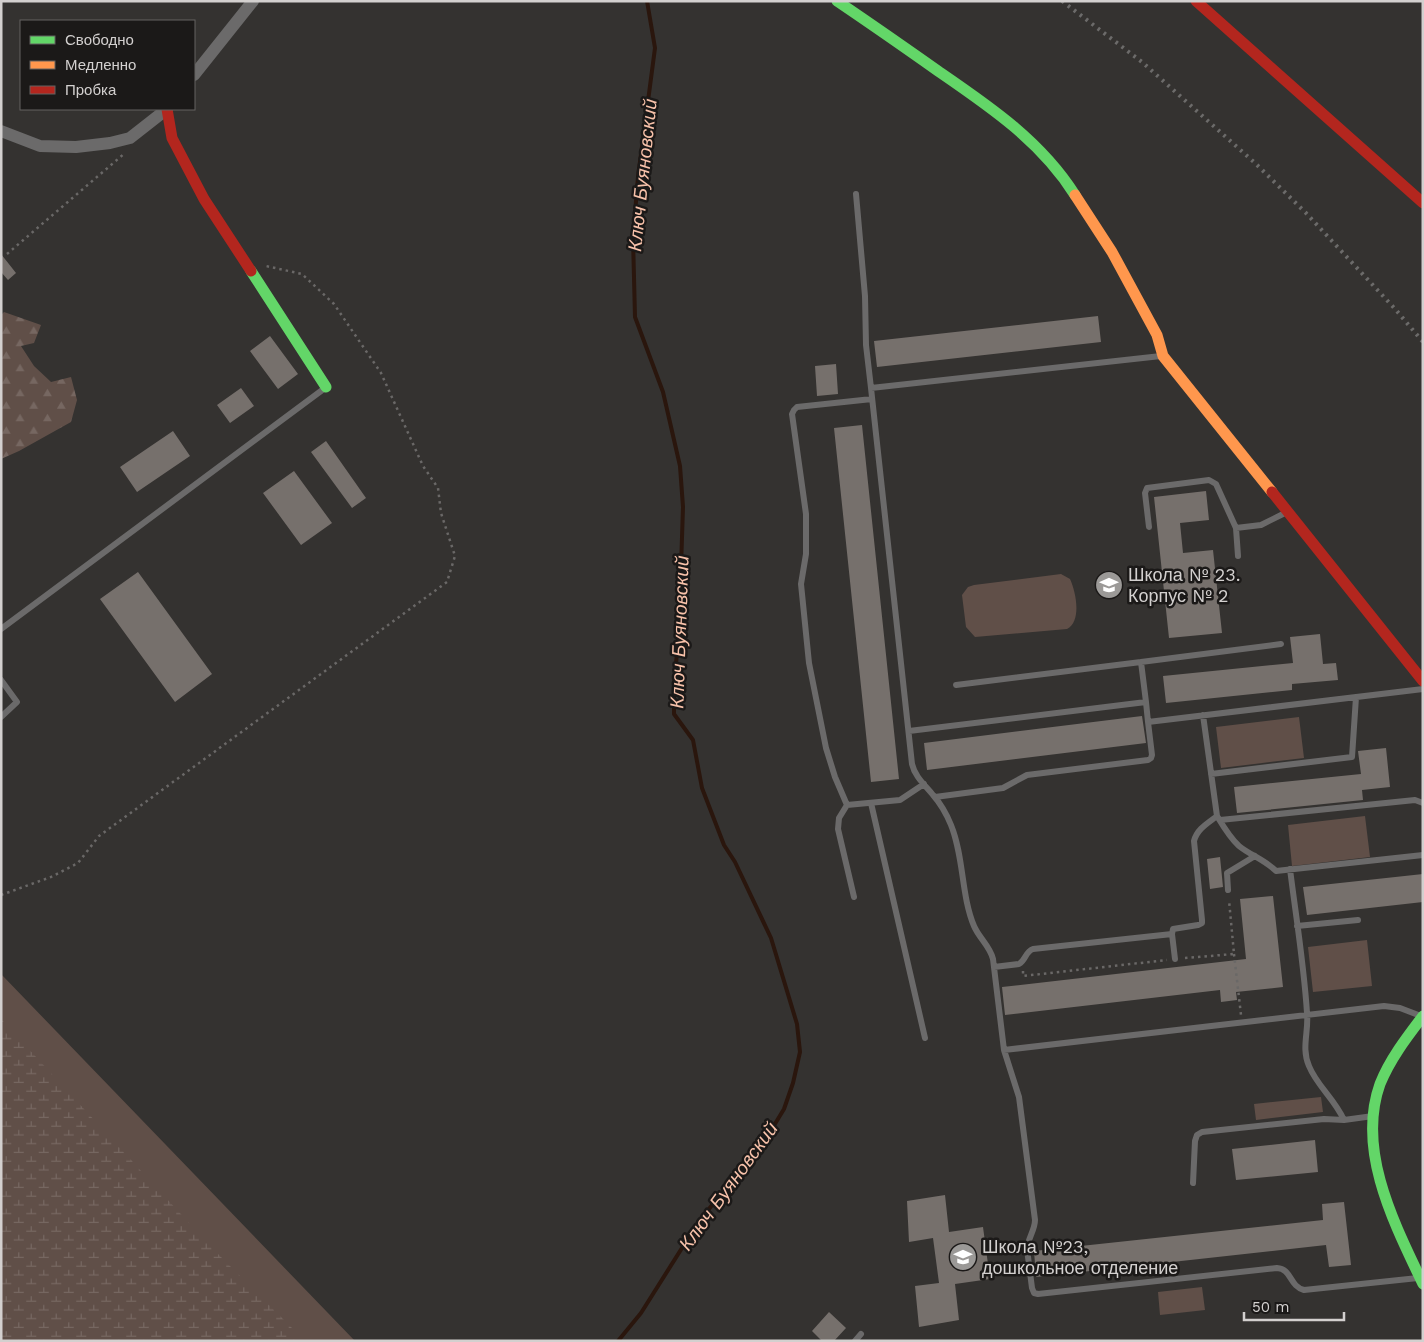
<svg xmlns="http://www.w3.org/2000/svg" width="1424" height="1342" viewBox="0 0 1424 1342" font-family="'Work Sans',sans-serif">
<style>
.green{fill:#604f48}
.forest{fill:url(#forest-firs)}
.wetland{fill:url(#wetland-marsh)}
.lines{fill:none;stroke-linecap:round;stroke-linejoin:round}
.stream{stroke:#2a160d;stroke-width:4}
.building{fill:#76706c}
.path{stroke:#6a6867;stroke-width:2.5;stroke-dasharray:2.5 4;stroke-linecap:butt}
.lane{stroke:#6b6a6a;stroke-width:6}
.street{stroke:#6b6a6a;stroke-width:12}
.fast{stroke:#63d668;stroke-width:11}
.slow{stroke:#ff974d;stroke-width:11}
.jam{stroke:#b3261e;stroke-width:11}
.rail{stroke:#6c6b6a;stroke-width:4;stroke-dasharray:2.5 5;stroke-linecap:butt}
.labels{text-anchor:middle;stroke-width:5;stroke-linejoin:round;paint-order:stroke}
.poi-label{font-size:18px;fill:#d3d0cf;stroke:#1b1918;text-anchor:start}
.water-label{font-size:19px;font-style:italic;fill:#f8c2aa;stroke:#1b1918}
</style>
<defs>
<pattern id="forest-firs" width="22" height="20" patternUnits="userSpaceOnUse" patternTransform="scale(1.25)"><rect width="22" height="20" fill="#604f48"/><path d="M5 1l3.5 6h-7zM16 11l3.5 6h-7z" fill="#766761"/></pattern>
<pattern id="wetland-marsh" width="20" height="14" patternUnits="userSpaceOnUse" patternTransform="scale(1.25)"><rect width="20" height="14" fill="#604f48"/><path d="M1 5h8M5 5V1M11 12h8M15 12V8" fill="none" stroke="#766761"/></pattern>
</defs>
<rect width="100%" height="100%" fill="#343230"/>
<path class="green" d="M1061,574l9,5c6,13 12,42 -3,50l-92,8 -9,-10 -4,-32 6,-8 6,-2z
M1299,717l5,41 -83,10 -5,-41z
M1365,816l5,41 -78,9 -4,-41z
M1367,940l5,46 -59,6 -5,-45z
M1,974l354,367h-354z
M1321,1097l2,15 -67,8 -2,-16z
M1202,1287l3,23 -45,5 -2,-23z"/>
<path class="forest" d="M4,312l37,13 -7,18 -13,3 13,20 17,16 20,-5 6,23 -6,22 -52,29 -18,8v-144z"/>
<path class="wetland" d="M1,1019l213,231 91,91h-304z"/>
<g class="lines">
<path class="stream" d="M618,1341l23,-28 58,-92 65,-79 20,-33 9,-26 7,-31 -3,-28 -26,-86 -36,-76 -11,-17 -22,-57 -9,-48 -19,-26v-26l5,-60 4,-121 -3,-41 -17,-74 -28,-75 -2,-79 5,-61 17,-129 -8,-47"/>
</g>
<path class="building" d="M1,254l15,19 -8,7 -7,-8z
M1098,316l3,26 -224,25 -3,-26z
M270,336l28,38 -20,15 -28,-38z
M836,364l2,30 -21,2 -2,-30z
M241,388l13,18 -24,17 -13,-18z
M862,425l37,354 -28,3 -37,-354z
M173,431l17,25 -53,36 -17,-25z
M326,441l40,57 -14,10 -41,-56z
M294,471l38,52 -31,22 -38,-52z
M1206,491l3,29 -29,3 3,30 30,-3 9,83 -53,5 -15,-141z
M138,572l74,102 -37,28 -75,-103z
M1320,634l3,30 13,-1 2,17 -46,4v6l-126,13 -3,-27 130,-13 -3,-26z
M1142,716l4,27 -219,27 -3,-27z
M1386,748l4,39 -28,3 1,10 -126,13 -3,-26 127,-13 -3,-23z
M1220,857l3,30 -13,2 -3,-30z
M1423,874v28l-116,13 -4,-28z
M1273,896l10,91 -47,5 1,8 -16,2 -1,-12 -215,25 -3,-28 244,-28 -6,-60z
M1315,1140l3,32 -82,8 -4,-31z
M945,1195l4,37 34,-5 7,52 -35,5 4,36 -40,7 -4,-41 24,-3 -6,-45 -24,4 -2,-41z
M1344,1202l7,63 -22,2 -3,-22 -290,32 -2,-26 289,-31 -1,-16z
M829,1312l17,16 -12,13h-12l-10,-10z"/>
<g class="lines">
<path class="path" d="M7,254l118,-101
M1,895l50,-18 27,-14 21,-27 348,-254 8,-26 -14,-43 -3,-25 -15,-22 -42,-93 -47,-69 -32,-30 -36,-8
M1234,954l7,61
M1185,958l49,-4 -5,-54
M1023,971v5l144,-16"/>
<path class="lane" d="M856,194l9,102 1,49 5,43
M1161,356l-290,32 41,376c3,13 13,21 21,31 7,8 14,20 18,30 13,32 10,70 23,101 5,12 16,20 19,33l11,91 15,47 16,123c0,10 -7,18 -8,29l5,39 2,5 4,1 239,-26c15,1 12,18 27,22l114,-12
M872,399l-75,8 -3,3 -2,4 14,100v40l-5,30 8,79 17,85 9,29 12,28 53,-5 24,-16
M1149,527l-4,-34 2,-5 62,-8 7,4 20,44 25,-3 26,-13
M1236,528l2,28
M1,629l324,-241
M1141,662l140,-18
M1,680l16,22 -16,15
M956,685l185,-23 5,40
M1203,715l14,101c6,10 13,22 22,30 11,9 26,14 37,25l147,-16
M909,731l237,-29 2,20 275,-33
M1211,774l141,-17 4,-60
M935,797l68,-9 24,-13 121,-15 3,-2 1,-3 -4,-33
M871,803l54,235
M847,805l-8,13 -1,11 16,68
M1220,820l195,-20 8,3
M1290,869c6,48 14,96 17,144 2,18 -6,35 2,53 8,20 25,32 35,54
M1228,890l-1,-17 28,-17
M1297,926l61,-6
M1175,959l-3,-25 1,-5 25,-4 4,-2v-3l-8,-79c3,-12 14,-18 23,-25
M994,967l25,-3c7,-4 6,-12 14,-15l139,-15
M1004,1050l380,-44 16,2 21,8
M1193,1183l2,-42 2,-6 5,-3 122,-13 20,1 29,-4
M855,1341l6,-7"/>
<path class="street" d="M194,75l59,-74
M1,131l39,15 36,1 34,-4 20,-5 37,-29"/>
<path class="fast" d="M837,1c34,23 67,46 101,70 51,35 103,70 137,124
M251,271l75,116
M1423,1016c-16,21 -33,43 -43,68 -24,67 15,141 43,200"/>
<path class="slow" d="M1075,195l37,57 45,83 6,21 109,136"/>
<path class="jam" d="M1196,1l227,202
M167,109l5,29 32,61 47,72
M1272,492l151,189"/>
<path class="rail" d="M1062,1l80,61 113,101 51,50 90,97 27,32"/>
</g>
<defs>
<g id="school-disc" transform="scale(1.4375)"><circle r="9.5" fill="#9b9997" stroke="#1b1918"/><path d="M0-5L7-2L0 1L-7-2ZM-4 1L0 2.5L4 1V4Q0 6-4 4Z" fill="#fff"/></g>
</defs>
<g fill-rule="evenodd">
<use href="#school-disc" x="1109" y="585"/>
<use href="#school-disc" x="963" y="1257"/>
</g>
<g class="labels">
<g class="poi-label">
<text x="1128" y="581">Школа № 23.<tspan x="1128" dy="21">Корпус № 2</tspan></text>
<text x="982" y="1253">Школа №23,<tspan x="982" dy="21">дошкольное отделение</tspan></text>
</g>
<g class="water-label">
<text transform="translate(642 175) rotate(-84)" y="7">Ключ Буяновский</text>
<text transform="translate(679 632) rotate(-88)" y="7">Ключ Буяновский</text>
<text transform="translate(728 1186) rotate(-54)" y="7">Ключ Буяновский</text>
</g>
</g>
<rect width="1424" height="1342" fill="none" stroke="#d3d0cf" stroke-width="5"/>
<rect x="20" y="20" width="175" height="90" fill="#1b1918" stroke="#656261"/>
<rect x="30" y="36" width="25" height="8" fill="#63d668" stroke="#656261"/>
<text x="65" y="45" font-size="15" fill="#d3d0cf">Свободно</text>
<rect x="30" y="61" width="25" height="8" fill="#ff974d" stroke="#656261"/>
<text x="65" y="70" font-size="15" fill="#d3d0cf">Медленно</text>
<rect x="30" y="86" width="25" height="8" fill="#b3261e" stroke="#656261"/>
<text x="65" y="95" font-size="15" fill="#d3d0cf">Пробка</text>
<path d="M1244 1312v8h100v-8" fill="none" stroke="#d3d0cf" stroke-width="2.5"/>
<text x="1252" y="1312" font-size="15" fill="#d3d0cf" stroke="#1b1918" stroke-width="4" paint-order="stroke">50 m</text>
</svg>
